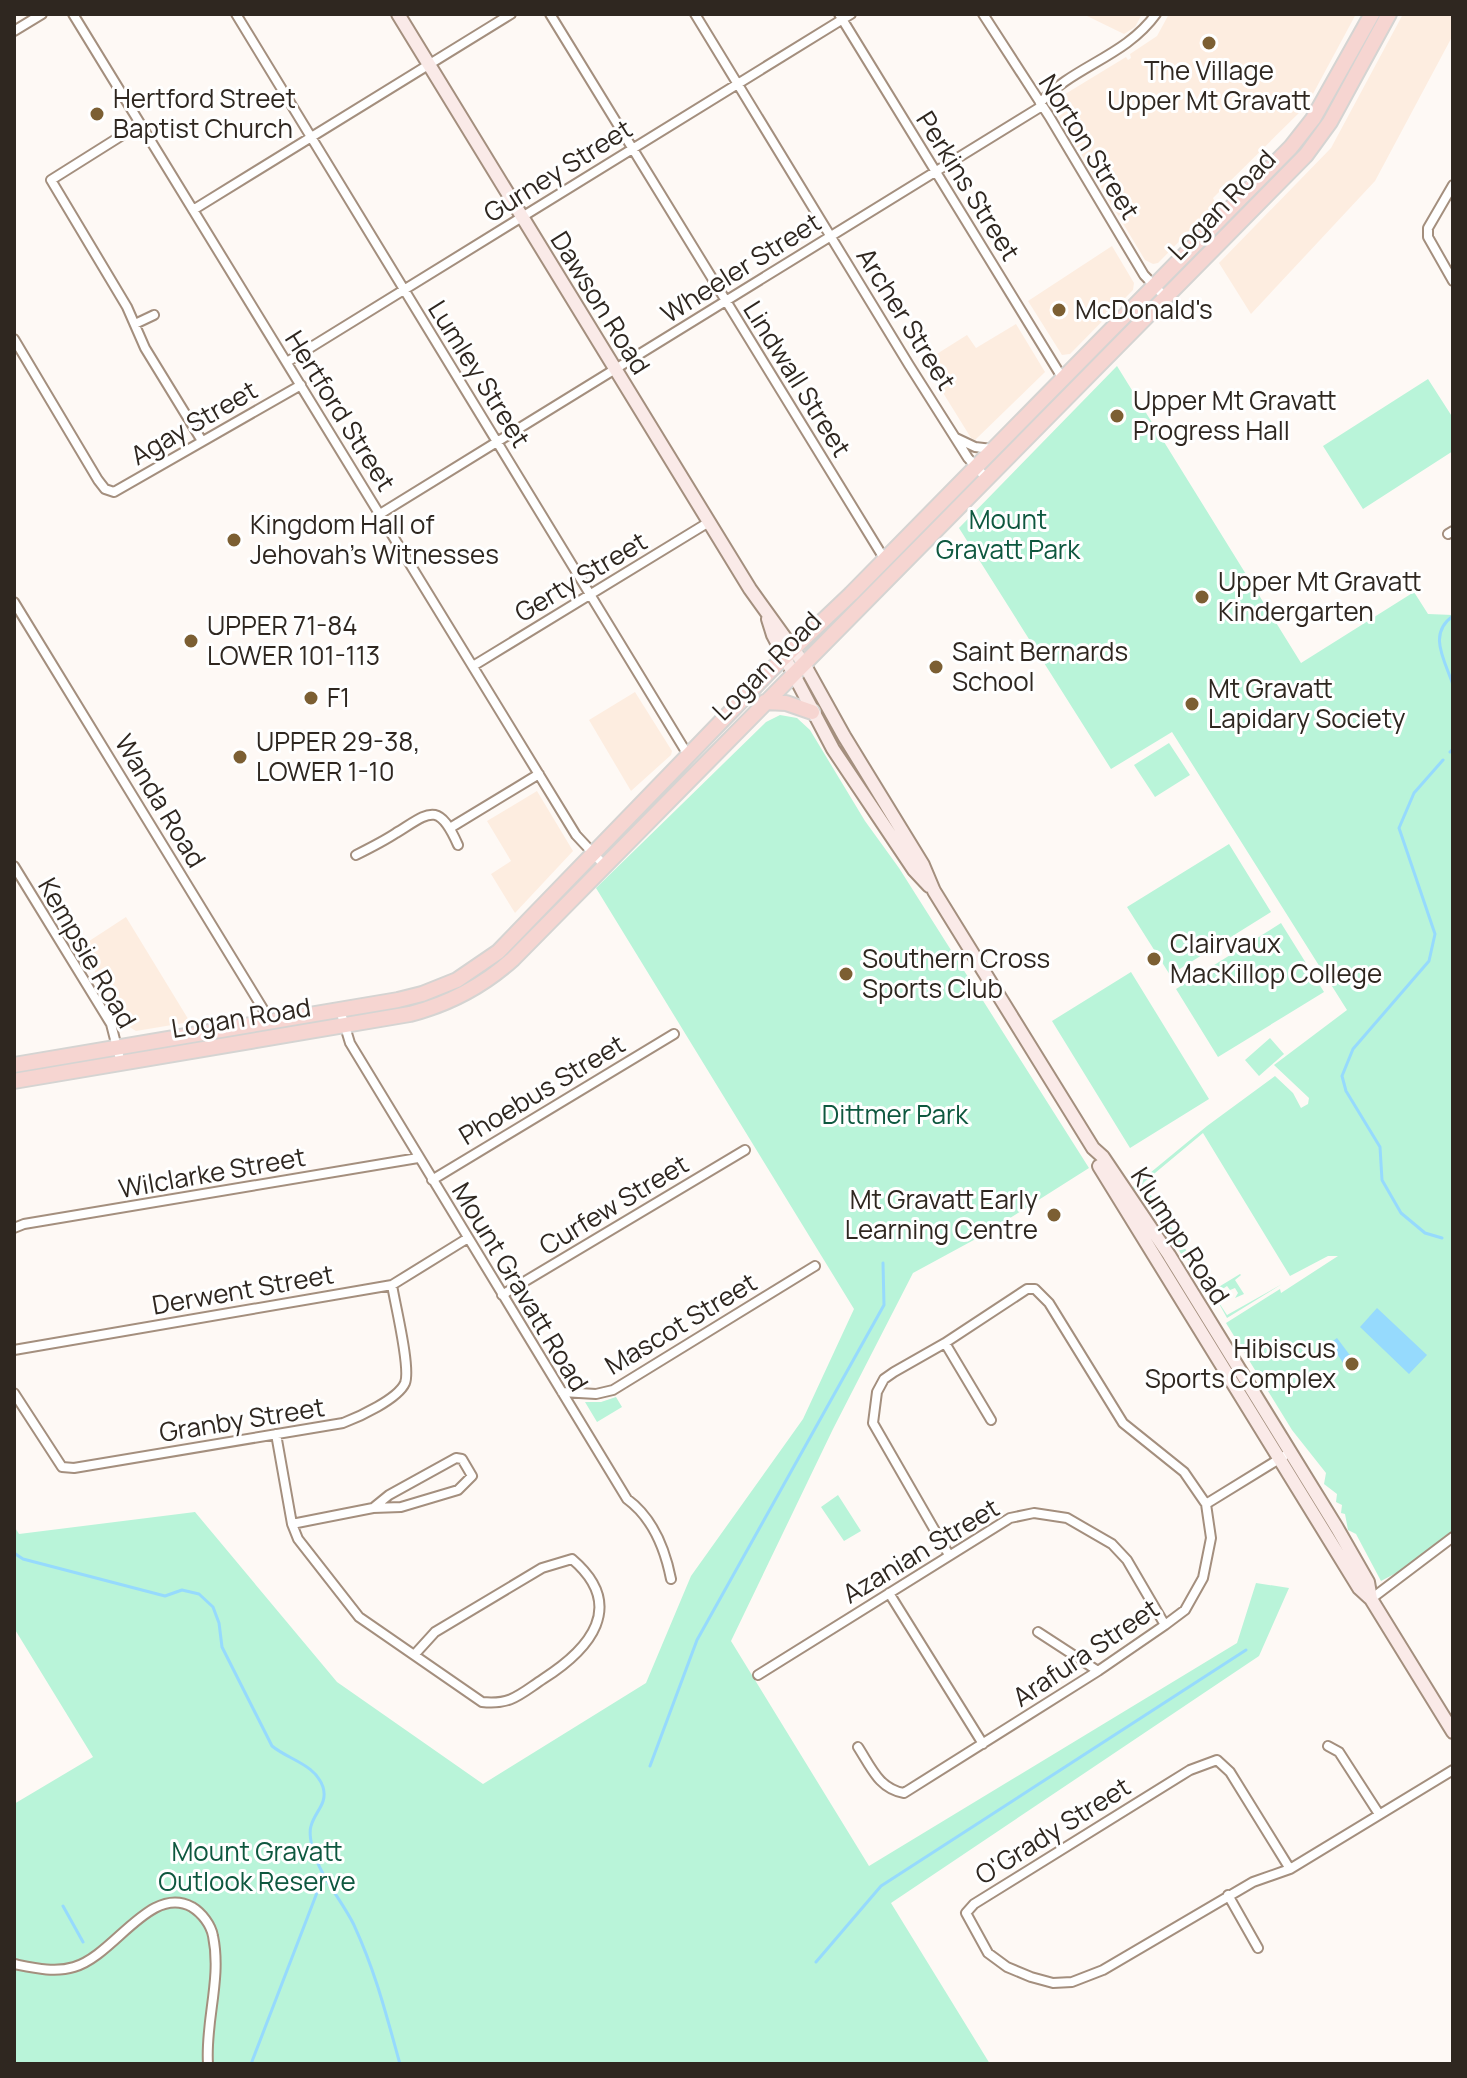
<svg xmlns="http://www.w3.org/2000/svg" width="1467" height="2078" viewBox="0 0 1467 2078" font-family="Manrope,sans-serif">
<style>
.commercial{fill:#fdede0}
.green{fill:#b9f4d9}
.water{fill:#96dafd}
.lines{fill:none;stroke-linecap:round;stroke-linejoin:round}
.stream{stroke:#96dafd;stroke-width:3}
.minor-casing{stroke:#a48f7e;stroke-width:12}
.secondary-casing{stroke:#a48f7e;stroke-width:16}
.primary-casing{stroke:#d5d4d2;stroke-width:18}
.minor{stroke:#fff;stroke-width:8}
.secondary{stroke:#faeae8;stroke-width:12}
.primary{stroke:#f6d5d1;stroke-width:14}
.poi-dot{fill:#7c5f33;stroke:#fff;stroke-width:3}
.labels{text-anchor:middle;stroke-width:6;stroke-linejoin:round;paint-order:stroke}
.poi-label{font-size:26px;fill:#2f2720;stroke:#fff;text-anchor:start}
.street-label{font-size:26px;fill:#2f2720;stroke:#fff}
.park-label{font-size:26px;fill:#0e583f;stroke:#fff}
</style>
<rect width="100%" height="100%" fill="#fef9f5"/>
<path class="commercial" d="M1087,14h55l-7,13 -11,7 -37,-18z
M1169,14h187l-49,91 -94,93 3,6 -58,59 -5,1 -8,-4 -92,-153 4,-8 69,-42 2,3 3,-2 -1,-4 27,-18z
M1403,14h50v21l-78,146 -124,133 -32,-51 112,-115z
M1112,246l22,37 -1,7 -63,64 -8,1 -34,-54z
M1016,324l29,48 -70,68 -4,-2 -47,-76 43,-27 9,13z
M635,692l37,59 -1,4 -40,36 -42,-71z
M537,791l36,60 -58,62 -24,-39 20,-13 -24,-40z
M126,917l64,105 -54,9 -8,-5 -48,-79z"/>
<path class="green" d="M1117,366l184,297 113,-71 14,22 25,1v916l-53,40 -19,10 -25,-47 -8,-4 -3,-16 -4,-1 1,-8 -6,-3 1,-8 -13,-10 2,-11 -34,-43 -66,-107 54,-34 1,4 57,-37h-10l-38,20 -87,-143 -60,50 52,81 -12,-7 -43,-70 -5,3 -2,-3 74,-61 68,-50 18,17 8,15 7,-4 1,-6 -35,-33 73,-55 -175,-278 -61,37 -152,-241z
M1428,379l25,39v33l-90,58 -40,-63z
M780,715l17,3 13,12 55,91 34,47 190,300 -106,67 -70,38 -80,156 -102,212 138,225 368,-223 19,-60 33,5 -30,68 -368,247 99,161h-976v-260l79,-47 -79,-129v-102l5,8 176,-22 142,170 146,102 163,-101 45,-107 112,-157 51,-110 -258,-421 170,-166z
M1169,743l21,32 -35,22 -21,-32z
M1229,844l42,68 -101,63 -43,-68z
M1281,923l43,69 -106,65 -42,-68z
M1131,972l78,127 -79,49 -78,-127z
M1270,1038l14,16 -25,22 -14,-16z
M1240,1274l1,1 -6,5 9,14 -9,4 3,-5 -3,-5 -5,2 -3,-4 -13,9 13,20 55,-31 -55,34 -15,-27z
M616,1397l6,10 -25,15 -12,-20h16z
M838,1495l23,36 -17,10 -23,-34z"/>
<path class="water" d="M1377,1308l50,47 -18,19 -49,-47z
M1337,1338l21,28 -9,6 -19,-29z"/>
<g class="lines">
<path class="stream" d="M1453,616c-26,18 -8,44 0,69
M1450,752l3,-3
M1442,1238l-17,-5 -24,-20 -19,-33 -2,-33 -34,-56 -4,-15 11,-27 76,-88 6,-27 -36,-106 15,-35 29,-33
M14,1553l9,6 142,37 17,-6 17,4 14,13 6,16 3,24 50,99c17,14 43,18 51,41 5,17 -8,24 -12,39 -2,6 0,18 2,24 8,28 28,49 41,75 22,48 32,89 46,139
M650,1766l47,-126 187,-335 -1,-42
M63,1906l20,36
M816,1962l65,-76 365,-236
M251,2064l72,-187"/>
<g class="minor-casing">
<path id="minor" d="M73,14l503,821 28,30
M236,14l452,741
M550,14l335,546
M695,14l214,351 59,93 19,21
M839,14l224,365
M983,14l66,102 95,159 21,22
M14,31l28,-17
M1040,103c33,-37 85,-46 116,-89
M140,124l-89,56 76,127 18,41 57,93
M1453,185l-25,43v9l25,44
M193,210l318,-196
M135,324l19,-9
M14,339l84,141 7,9 9,3 187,-107
M287,362l564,-348
M956,438l19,9 17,2
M380,514l662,-408
M1448,534l5,-3
M14,602l257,420
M473,666l236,-144
M450,828l89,-54
M356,855c14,-7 28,-14 40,-22 33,-20 42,-33 62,12
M14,866l97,158 10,39
M340,1010l10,33 277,456c26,19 38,50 44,80
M432,1180l242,-146
M14,1228l10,-4 394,-66
M502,1295l243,-145
M945,1343l46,77
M14,1350l378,-65 76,-47
M562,1392l34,2 17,-4 202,-124
M14,1393l48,74 12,1 269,-45c16,-6 55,-24 62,-40 6,-15 -10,-79 -13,-98
M276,1434l16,90 6,15 61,78 123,85c29,3 37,-7 61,-23 47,-30 84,-73 29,-120l-30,9 -107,64 -20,22
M1206,1504l78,-48
M292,1524l81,-16 28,-1 57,-17 14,-14 -10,-17 -6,-1 -67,37 -16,13
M889,1593l94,151
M1371,1599l82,-62
M1038,1632l60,39
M758,1675l252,-157 24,-5 33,5 45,26 15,16 38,65
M1328,1746l11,6 40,62
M858,1747c13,20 21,42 46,46l194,-122 67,-46 20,-15 18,-32 8,-40 -5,-34 -22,-32 -61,-49 -74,-120 -14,-14h-8l-82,54 -51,29 -10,7 -7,13 -4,31 76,132
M1290,1869l-60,-97 -13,-12 -27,10 -216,134 -8,9 22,40 19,14 24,10 22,6 19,-1 31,-12 150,-88 37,-13 163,-99
M1228,1895l30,53
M14,1964c20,4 41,9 60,3 41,-12 76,-83 118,-60 10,6 19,18 21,29 9,43 -8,85 -5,128"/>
</g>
<g class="secondary-casing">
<path id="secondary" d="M398,14l352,575 54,75 40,72 79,129 11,26 159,257 10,9 66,98 168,273 31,54 3,17
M768,619l5,16 60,114 81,121 15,16
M1099,1166l260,422 12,11 82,133"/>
</g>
<g class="primary-casing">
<path id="primary" d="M765,702l21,1 26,9
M14,1065l384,-65 24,-6 35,-14 41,-28 273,-282 80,-76 440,-447 22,-28 59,-105
M14,1081l396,-67c39,-10 73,-28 103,-55l793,-804 24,-33 59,-108"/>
</g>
<use href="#minor" class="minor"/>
<use href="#secondary" class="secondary"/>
<use href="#primary" class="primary"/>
</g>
<g class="poi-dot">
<circle cx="1209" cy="43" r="8"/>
<circle cx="97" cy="114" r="8"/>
<circle cx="1059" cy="310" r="8"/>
<circle cx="1117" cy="416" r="8"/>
<circle cx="234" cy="540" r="8"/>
<circle cx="1202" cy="597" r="8"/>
<circle cx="191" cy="641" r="8"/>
<circle cx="936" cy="667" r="8"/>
<circle cx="311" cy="698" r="8"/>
<circle cx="1192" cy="704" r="8"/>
<circle cx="240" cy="757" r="8"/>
<circle cx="1154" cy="959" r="8"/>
<circle cx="846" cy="974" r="8"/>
<circle cx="1054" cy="1215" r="8"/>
<circle cx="1352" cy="1364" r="8"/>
</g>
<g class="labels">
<g class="poi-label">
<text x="1209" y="80" text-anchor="middle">The Village<tspan x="1209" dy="30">Upper Mt Gravatt</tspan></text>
<text x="113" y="108">Hertford Street<tspan x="113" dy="30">Baptist Church</tspan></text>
<text x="1075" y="319">McDonald's</text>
<text x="1133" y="410">Upper Mt Gravatt<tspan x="1133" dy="30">Progress Hall</tspan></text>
<text x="250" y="534">Kingdom Hall of<tspan x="250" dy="30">Jehovah's Witnesses</tspan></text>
<text x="1218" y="591">Upper Mt Gravatt<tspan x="1218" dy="30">Kindergarten</tspan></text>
<text x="207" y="635">UPPER 71-84<tspan x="207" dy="30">LOWER 101-113</tspan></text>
<text x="952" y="661">Saint Bernards<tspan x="952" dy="30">School</tspan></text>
<text x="1208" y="698">Mt Gravatt<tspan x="1208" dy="30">Lapidary Society</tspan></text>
<text x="327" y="707">F1</text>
<text x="256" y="751">UPPER 29-38,<tspan x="256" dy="30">LOWER 1-10</tspan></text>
<text x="1170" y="953">Clairvaux<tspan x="1170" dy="30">MacKillop College</tspan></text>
<text x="862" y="968">Southern Cross<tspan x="862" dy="30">Sports Club</tspan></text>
<text x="1038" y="1209" text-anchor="end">Mt Gravatt Early<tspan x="1038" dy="30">Learning Centre</tspan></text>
<text x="1336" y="1358" text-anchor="end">Hibiscus<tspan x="1336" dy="30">Sports Complex</tspan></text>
</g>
<g class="street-label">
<text transform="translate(1089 147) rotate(58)" y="9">Norton Street</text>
<text transform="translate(558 171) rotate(-32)" y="9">Gurney Street</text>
<text transform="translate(968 186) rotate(58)" y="9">Perkins Street</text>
<text transform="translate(1222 205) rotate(-46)" y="9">Logan Road</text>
<text transform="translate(741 268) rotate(-32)" y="9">Wheeler Street</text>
<text transform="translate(600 303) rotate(58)" y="9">Dawson Road</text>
<text transform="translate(906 319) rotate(58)" y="9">Archer Street</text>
<text transform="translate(479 374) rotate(58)" y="9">Lumley Street</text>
<text transform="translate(797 379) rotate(58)" y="9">Lindwall Street</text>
<text transform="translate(340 411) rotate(58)" y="9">Hertford Street</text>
<text transform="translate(194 423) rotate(-30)" y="9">Agay Street</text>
<text transform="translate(581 577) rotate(-31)" y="9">Gerty Street</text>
<text transform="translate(767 666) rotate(-45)" y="9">Logan Road</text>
<text transform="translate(160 801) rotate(59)" y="9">Wanda Road</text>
<text transform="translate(87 953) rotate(60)" y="9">Kempsie Road</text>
<text transform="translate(241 1018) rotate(-9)" y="9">Logan Road</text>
<text transform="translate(542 1090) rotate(-31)" y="9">Phoebus Street</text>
<text transform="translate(212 1173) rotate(-10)" y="9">Wilclarke Street</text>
<text transform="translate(614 1205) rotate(-31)" y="9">Curfew Street</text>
<text transform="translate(1180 1236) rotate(57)" y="9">Klumpp Road</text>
<text transform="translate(520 1287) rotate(59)" y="9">Mount Gravatt Road</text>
<text transform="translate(243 1290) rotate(-10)" y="9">Derwent Street</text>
<text transform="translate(681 1324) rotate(-31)" y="9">Mascot Street</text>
<text transform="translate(242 1420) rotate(-9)" y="9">Granby Street</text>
<text transform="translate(921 1551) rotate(-31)" y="9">Azanian Street</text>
<text transform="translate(1086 1653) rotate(-34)" y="9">Arafura Street</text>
<text transform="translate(1053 1831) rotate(-32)" y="9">O'Grady Street</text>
</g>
<g class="park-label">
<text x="1008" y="529">Mount<tspan x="1008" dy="30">Gravatt Park</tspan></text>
<text x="895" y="1124">Dittmer Park</text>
<text x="257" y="1861">Mount Gravatt<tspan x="257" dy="30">Outlook Reserve</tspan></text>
</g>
</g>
<rect width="1467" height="2078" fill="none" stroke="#2f2720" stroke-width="32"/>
</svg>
